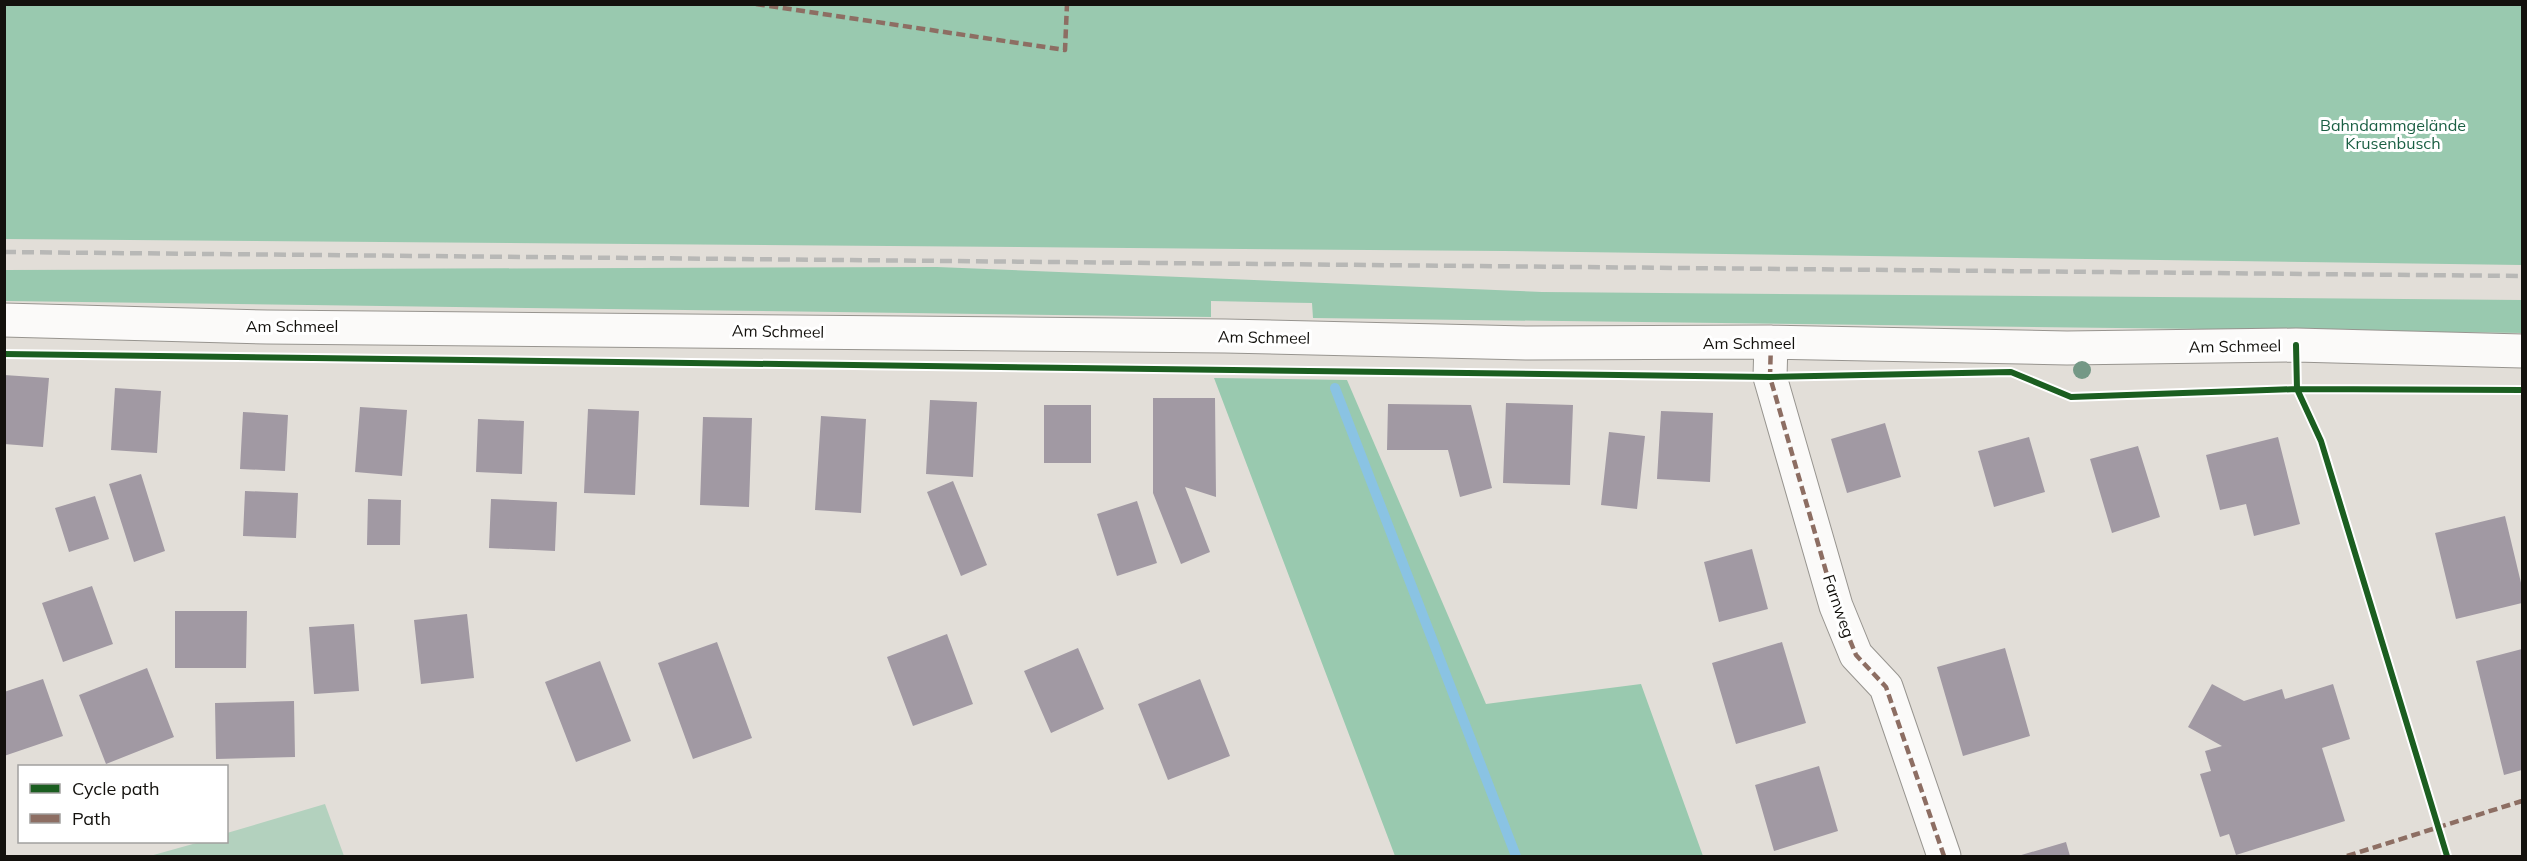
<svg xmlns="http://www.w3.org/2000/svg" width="2527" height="861" viewBox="0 0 2527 861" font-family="Mulish,sans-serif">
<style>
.green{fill:#b3d1be}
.forest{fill:#99c9af}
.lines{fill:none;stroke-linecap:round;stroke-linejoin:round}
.stream{stroke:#8ac3e3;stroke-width:10}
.building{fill:#a199a3}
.street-casing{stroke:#97948f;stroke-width:35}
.path{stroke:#bfbebc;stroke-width:4;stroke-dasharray:4.5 3;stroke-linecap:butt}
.street{stroke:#fbfaf9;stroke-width:33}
.rail{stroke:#b8b8b6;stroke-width:4.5;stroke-dasharray:12 6;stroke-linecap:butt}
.quiet{stroke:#8d6e63;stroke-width:4.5;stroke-dasharray:9 4.5;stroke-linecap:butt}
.cycleway-casing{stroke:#fff;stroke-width:10}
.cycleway{stroke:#1b5e20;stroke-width:6}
.tree{fill:#749886}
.labels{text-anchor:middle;stroke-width:6;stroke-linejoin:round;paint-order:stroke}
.park-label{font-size:16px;fill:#1a5f43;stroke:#fff}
.street-label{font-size:16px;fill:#13110d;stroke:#fff}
</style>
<rect width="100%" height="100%" fill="#e2ded8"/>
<path class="green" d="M325,804l19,52h-194l50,-14h26l1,-9z"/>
<path class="forest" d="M5,4l2517,1v260l-1018,-14 -1499,-12z
M937,267l605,25 980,8v33l-1209,-15 -1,-15 -101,-2v16l-1206,-16 -1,-31z
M1214,378l133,2 139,324 155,-20 62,172h-308z"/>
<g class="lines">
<path class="stream" d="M1335,388l181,468"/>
</g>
<path class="building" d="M4,375l45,3 -6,69 -39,-3z
M115,388l46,3 -4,62 -46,-3z
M1153,398h62l1,99 -31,-10 25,65 -29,12 -28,-71z
M930,400l47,2 -4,75 -47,-3z
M1506,403l67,2 -3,80 -67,-2z
M1388,404l83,1 21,83 -32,9 -12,-47h-61z
M1044,405h47v58h-47z
M360,407l47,3 -5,66 -47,-4z
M588,409l51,2 -4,84 -51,-2z
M1661,411l52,2 -3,69 -53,-3z
M243,412l45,3 -3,56 -45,-2z
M821,416l45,3 -5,94 -46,-3z
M703,417l49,1 -3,89 -49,-2z
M478,419l46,2 -2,53 -46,-2z
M1885,423l16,54 -54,16 -16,-54z
M1609,432l36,4 -8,73 -36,-4z
M2029,437l16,55 -51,15 -16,-56z
M2278,437l22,87 -46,12 -8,-32 -26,6 -14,-55z
M2138,446l22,71 -48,16 -22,-74z
M141,474l24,77 -31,11 -25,-78z
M953,481l34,84 -26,11 -34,-84z
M245,491l53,2 -2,45 -53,-2z
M95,496l14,43 -40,13 -14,-44z
M368,499l33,1 -1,45h-33z
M491,499l66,3 -2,49 -66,-3z
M1137,501l20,62 -40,13 -20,-62z
M2505,516l17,71v16l-66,16 -21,-86z
M1752,549l16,60 -49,13 -15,-60z
M92,586l21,58 -50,18 -21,-59z
M175,611h72l-1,57h-71z
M467,614l7,64 -53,6 -7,-64z
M354,624l5,67 -45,3 -5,-67z
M947,634l26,70 -60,22 -26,-69z
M717,642l35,96 -59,21 -35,-96z
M1782,642l24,81 -70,21 -24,-81z
M1078,648l26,61 -53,24 -27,-62z
M2005,648l25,88 -67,20 -26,-89z
M2522,649v121l-18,5 -28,-114z
M600,661l31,80 -55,21 -31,-80z
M147,668l27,69 -68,27 -27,-69z
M43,679l20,57 -59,20v-64z
M1200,679l30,77 -62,24 -30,-76z
M2212,684l32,17 38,-12 3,10 48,-15 17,55 -28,9 23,73 -109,34 -7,-21 -9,3 -20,-63 11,-3 -6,-20 17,-5 -34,-19z
M294,701l1,56 -79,2 -1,-56z
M1819,766l19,65 -64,20 -19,-66z
M2066,842l4,14h-52z"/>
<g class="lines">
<g class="street-casing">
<path id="street" d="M4,320l263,7 958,9 301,7 245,-1 296,6 229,-3 226,6
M1771,342l-1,35 66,229 20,49 30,32 58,169"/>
</g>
<path class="path" d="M2042,385l29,12 226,-8 225,1"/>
<use href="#street" class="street"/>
<path class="rail" d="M4,252l2518,24"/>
<path class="quiet" d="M756,4l309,46 2,-46
M1771,342l-1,35 66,229 20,49 30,32 58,169
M2347,856l175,-55"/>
<g class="cycleway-casing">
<path id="cycleway" d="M2296,345l1,44 24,52 126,415
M4,354l1766,23 241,-5 60,25 226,-8 225,1"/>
</g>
<use href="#cycleway" class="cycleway"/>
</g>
<circle class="tree" cx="2082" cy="370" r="9"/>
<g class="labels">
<g class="park-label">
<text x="2393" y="131">Bahndammgelände<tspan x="2393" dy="18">Krusenbusch</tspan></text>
</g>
<g class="street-label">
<text x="292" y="332">Am Schmeel</text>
<text transform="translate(778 331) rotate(1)" y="6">Am Schmeel</text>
<text transform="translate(1264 337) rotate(1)" y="6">Am Schmeel</text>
<text x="1749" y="349">Am Schmeel</text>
<text transform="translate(2235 346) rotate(-1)" y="6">Am Schmeel</text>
<text transform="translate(1839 606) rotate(71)" y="6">Farnweg</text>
</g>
</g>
<rect width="2527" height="861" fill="none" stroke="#13110d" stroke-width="12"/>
<rect x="18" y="765" width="210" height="78" fill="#ffffff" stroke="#a1a09e" stroke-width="1.5"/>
<rect x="30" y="784" width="30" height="9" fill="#1b5e20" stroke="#a1a09e" stroke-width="1.5"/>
<text x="72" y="795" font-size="18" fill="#13110d">Cycle path</text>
<rect x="30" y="814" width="30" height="9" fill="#8d6e63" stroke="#a1a09e" stroke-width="1.5"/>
<text x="72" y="825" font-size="18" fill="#13110d">Path</text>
</svg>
